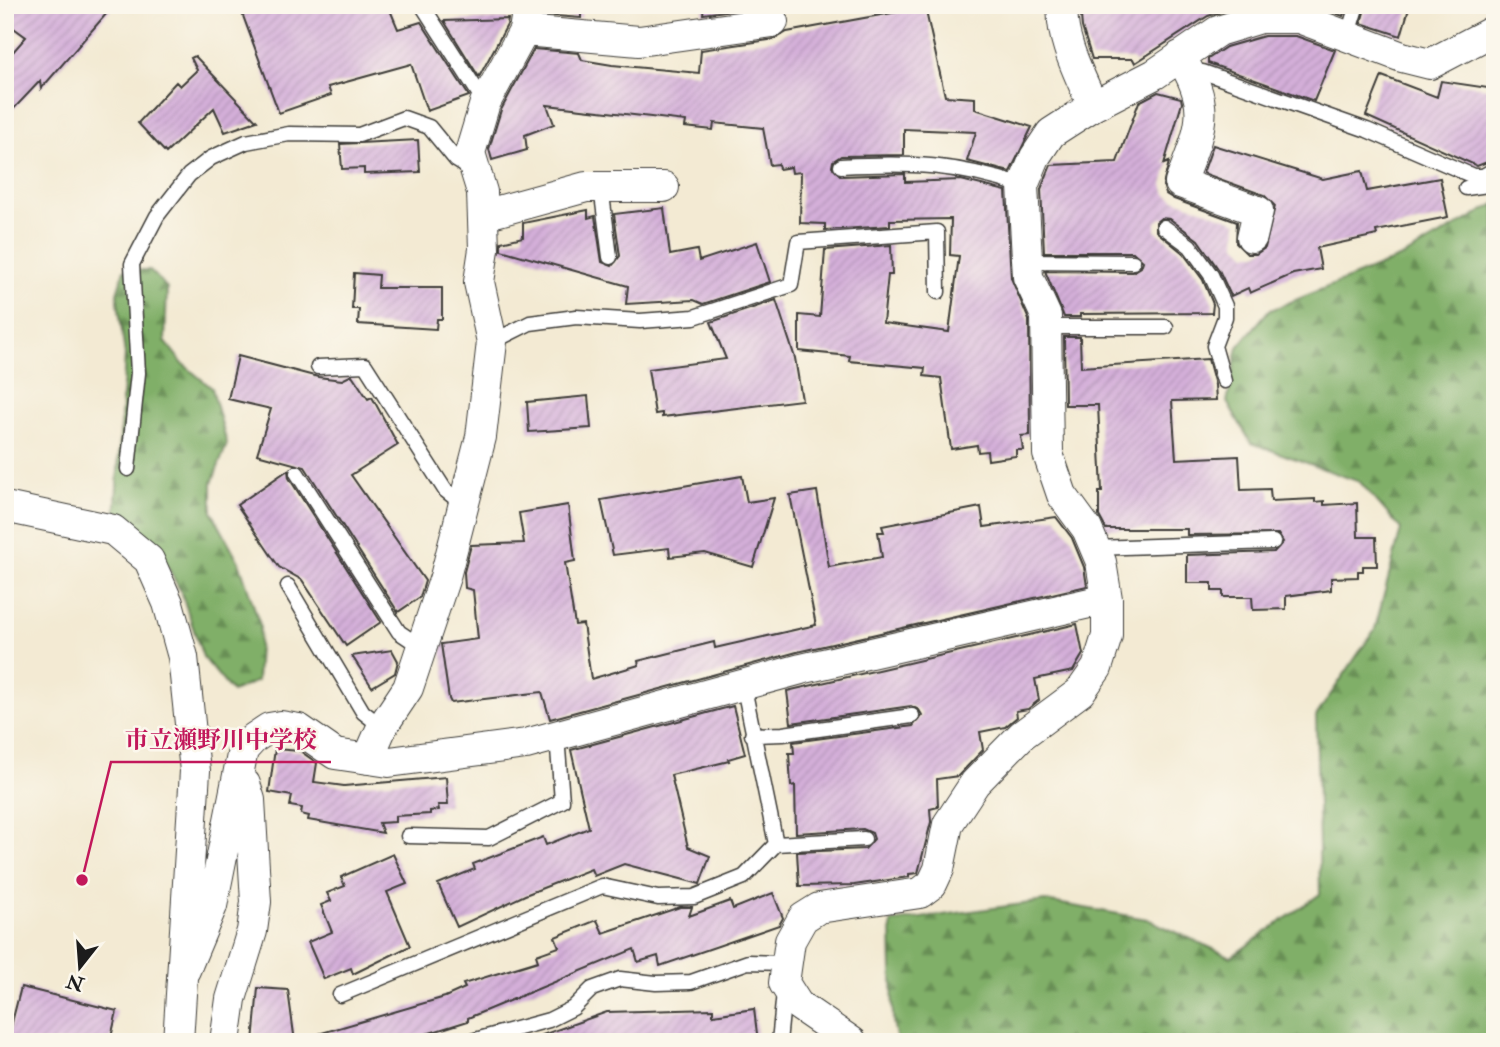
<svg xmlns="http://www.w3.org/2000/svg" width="1500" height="1047" viewBox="0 0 1500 1047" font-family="'IM FELL Double Pica','Noto Serif JP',serif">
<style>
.forest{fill:url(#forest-firs);stroke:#4e6642;stroke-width:2}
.building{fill:url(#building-hatch)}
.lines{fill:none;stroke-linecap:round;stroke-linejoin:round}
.lane-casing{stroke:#3c3b37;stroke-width:17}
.street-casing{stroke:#3c3b37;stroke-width:32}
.lane{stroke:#fff;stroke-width:14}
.street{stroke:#fff;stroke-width:30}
.leader{fill:none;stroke:#c2185b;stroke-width:2.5}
.callout-dot{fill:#c2185b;stroke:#fbf7ec;stroke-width:2.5}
.callout-label{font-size:24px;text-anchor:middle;font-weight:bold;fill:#c2185b;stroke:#fbf7ec;stroke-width:5;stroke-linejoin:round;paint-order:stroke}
</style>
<defs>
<pattern id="forest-firs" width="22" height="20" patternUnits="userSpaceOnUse" patternTransform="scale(1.75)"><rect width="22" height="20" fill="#80af68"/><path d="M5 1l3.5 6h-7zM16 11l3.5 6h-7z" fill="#688e55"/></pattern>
<pattern id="building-hatch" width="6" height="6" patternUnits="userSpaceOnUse" patternTransform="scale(1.75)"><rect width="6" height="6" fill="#d4afd9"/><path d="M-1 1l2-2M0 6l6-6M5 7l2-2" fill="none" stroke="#b596ba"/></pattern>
</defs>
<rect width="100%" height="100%" fill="#fbf7ec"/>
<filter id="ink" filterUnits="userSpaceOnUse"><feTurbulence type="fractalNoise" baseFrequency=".0143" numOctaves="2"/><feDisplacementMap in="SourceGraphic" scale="14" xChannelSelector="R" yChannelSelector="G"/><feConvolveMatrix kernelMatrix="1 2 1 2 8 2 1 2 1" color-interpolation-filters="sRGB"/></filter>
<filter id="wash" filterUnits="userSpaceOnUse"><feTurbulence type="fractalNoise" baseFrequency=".00686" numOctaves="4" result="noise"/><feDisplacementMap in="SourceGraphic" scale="28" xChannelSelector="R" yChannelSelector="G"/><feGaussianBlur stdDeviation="1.57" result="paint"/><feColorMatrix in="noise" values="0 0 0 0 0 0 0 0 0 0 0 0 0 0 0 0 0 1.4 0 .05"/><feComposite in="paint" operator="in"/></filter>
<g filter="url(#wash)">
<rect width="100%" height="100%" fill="#f3ead3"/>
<path class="forest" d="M1495,204v838h-598l-4,-21 -2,-99 154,-21 102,18 84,38 89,-63 -4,-178 59,-87 26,-100 -41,-47 -109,-39 -24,-41 11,-55 30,-36 136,-55z
M124,270h26l17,18 -2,53 18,23 29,24 15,56 -15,39v29l27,50 21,63 -3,56 -25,11 -29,-35 -22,-65 -24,-46 -42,-26 10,-165 -8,-62z"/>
<g id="blocks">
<path class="building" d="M5,5h109l-73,84 -1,-8 -35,37v-57l21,-24 -15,-11z
M239,5h149l10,24 23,-7 48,74 -42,15 -16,-47 -83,23 3,8 -52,18z
M545,5h36v13l-37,-3z
M704,5h62l-63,9z
M1080,5h163l-35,11 -73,47 -2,-4h-41l-10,-32z
M1315,5h32l-4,11z
M1366,5h44l-9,31 -40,-13z
M925,7l20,89 30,2v11l57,18 -22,45 -43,-11 9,-29 -72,-3v26l-63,1 -8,5 -1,6 9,9 64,-2v8l56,-2 45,11 5,87 18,42 1,115 -9,1 2,14h-7v6l-28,4 -1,-9 -9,1 -1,-7 -26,4 -10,-71 -17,-2 1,-8 -76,-7 1,-5 -51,-5v-36l21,2 5,-67 66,-5 1,30h-4l-5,48 66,9 10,-76 -9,-1 1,-36 -61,1v6l-65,4v-6l-25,-1 1,-51 -9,1 -1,-6 -12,2 -1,-5 -8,1 -7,-37 -49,-5 -1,7 -28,-3 1,-6 -139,-16 7,19 -29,11 2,15 -35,10 -3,-11 12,-39 33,-61 45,4 3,7 30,5 87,8 2,-23 74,-11 12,-7z
M508,19l-1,6 -28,52 -35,-56z
M1264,36h32l39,14 -21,51 -106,-38v-4l18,-12z
M195,56l62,65 -32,11 -11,-24 -48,45 -28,-30 38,-41 4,4 17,-16 -6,-12z
M1382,76l55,21 4,-16 54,8v70l-18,7 -111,-50z
M1158,92l23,6 1,5 -18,61 5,-2 -6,23 3,9 8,5 63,23 -1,21 11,11h9l9,-6 10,-42 -11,-11 -61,-22 10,-28 110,34 39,-8 5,20 73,-13 8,39 -72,14 1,4 -60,13 4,21 -28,5 -43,19 -2,-5 -17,8 -12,-26 -21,-30 -28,-21 -9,-1 -5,4v9l27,22 20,27 10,24 -1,9 -132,1v3h-16l-19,-46 88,1 8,-5 2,-6 -10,-9h-89l-3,-63 10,-24 66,-3 22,-60z
M418,140l2,32 -56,2v-6l-22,1 -2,-25z
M664,208l6,47 27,-5 2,11 58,-19 13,40 -67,22 -9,-4 -68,4 2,-18 -127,-36v-8l22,-5v-14l65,-13v8l7,-2 7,46 10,4 8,-10 -6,-42z
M354,273l25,2 -1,13h64v31h-5l-1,10 -78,-5 1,-15h-7z
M776,300l19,58 7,42 -140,17v-4l-7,1 -7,-45 78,-10 -15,-37z
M1064,337h16l1,30 127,-8 7,26 1,15 -44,1 4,58 63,-3 2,34 29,-1 1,12 44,-2v3l9,-1v4l33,-2 1,34h18l1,29h-14v5h-5v6l-27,1v12l-45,6v13l-33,1 -1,-13h-29v-6h-11v-8h-25v-28l87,-3 9,-10 -5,-8 -91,1v-6h-81l-7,-13v-24h3l-4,-87h-33z
M238,356l80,21 24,3 10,-5 16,24 4,-2 26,48 -47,30 74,106 -5,16 -22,15 -93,-145 -48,-13 14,-45 -43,-10z
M588,396l3,32 -62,4 -2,-30z
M288,470l1,8 92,144 -35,24 -44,-66 -23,-13 -42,-62z
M742,476l5,26 27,-4 -21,69 -48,-14 -35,4 -1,-9 -56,7 -12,-55z
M817,491l12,76 53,-10 -4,-25h6l-2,-6 99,-19 3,20 72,-10 16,21 12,29 3,19 -290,66 -247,67 -8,-27 -91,11 -2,-4 -8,-55 37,-5 -5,-49 -8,-2 -1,-16 7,-27 53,-2 -5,-30 49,-8 7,56 -10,2 10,62 8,-1 8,55 48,-14 -1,-4 76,-19 1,6 101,-23 -26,-130z
M1077,624l6,30 -10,17 -38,8 4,21 -11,9 -12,2 1,6 -12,10 -25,5 3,18 -25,26 -21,3 1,28 -8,2 1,13 -13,51 -9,1v3l-55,8 -55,1 -2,-34 68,-3 9,-10 -2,-6 -9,-4 -67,4 -1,-48 -4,1 -2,-33h5l-1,-11 120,-16 9,-11 -3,-5 -8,-4 -120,17 -4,-32z
M392,650l6,11 -3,12 -23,14 -20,-31z
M733,706l12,48 -17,5 1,2 -58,14 17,72 22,9 -10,28 -76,-20 -30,12 -3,-7 -66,26 -68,32 -19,-43 37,-15 -2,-5 70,-27 3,8 43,-17 -18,-78z
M275,749l25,2 17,12 -3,19 30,4 102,-9 2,28h-10l1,5 -9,1v3l-35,2v6l-16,1 4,10 -75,-13 1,-4 -8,-2 1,-6 -12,-2 2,-10 -23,-4z
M393,854l14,30 -20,8 23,54 -57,28 -2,-6 -27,11 -16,-37 24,-10 -11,-27 10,-4 -4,-8 18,-7 -4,-9z
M773,893l10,25 -4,7 -119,41 -2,-10 -20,6 -4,-13 -159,66 -7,3v3l-51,16 2,5h-103l-1,-7 130,-38 20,-9 -2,-4 75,-23 -2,-6 23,-8 -4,-10 42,-17 6,13 77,-26h12l-3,9 41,-15 3,8z
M21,987l96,24 -7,31h-103z
M258,988l30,2 7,52h-42z
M713,1009v6l41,-6 4,33h-224v-4l73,-26z"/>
</g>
</g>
<g filter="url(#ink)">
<use href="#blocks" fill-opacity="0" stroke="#3c3b37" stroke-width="2"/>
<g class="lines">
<g class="lane-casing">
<path id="lane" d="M422,5l63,98
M1347,37l10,-32
M1190,72h13l164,58 106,46h10l12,-7
M841,166c71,-4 114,-2 182,20
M601,187l9,70
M1466,188l29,-4
M1164,227l26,19 21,29 14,31v11l-11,29 10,35
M1029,261l104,1
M1045,327h121
M492,342l38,-19 46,-6 64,4 54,-4 97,-32 7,-43 139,-10 1,60
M318,367l47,-2 80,125 19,15
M128,469l10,-96 -6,-109 25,-48 32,-41 22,-17 35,-16 43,-8 70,1 45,-17 25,9 27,33 16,10
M297,473l102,159 21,14
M1095,548l178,-6
M288,586l75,126 19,15
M743,683l33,161 88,-5
M752,735l31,-1 129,-18
M408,836l81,2 73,-37 -5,-65
M340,995l262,-109 56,12 36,-1 50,-20 32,-33
M468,1042l81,-22 24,-12 19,-19 28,-10 36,4 35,-1 57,-20 36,1
M779,1042l5,-50"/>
</g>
<g class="street-casing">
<path id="street" d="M1063,5c-4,33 18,72 30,101
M524,31l115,10 134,-19
M1180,56c33,54 21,71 0,127l78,28 -6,26
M484,215l102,-28h78
M5,507l108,23 36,30 19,43 15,54 12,114 -17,271
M368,759l14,-32 26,-39 37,-111 36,-140 11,-95 -13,-60 5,-33 -2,-57 -12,-39 15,-50 39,-72 4,-26
M185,970l27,-64 31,-156 11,-12 15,-10 12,-2 18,3 36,25 54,8 137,-18 275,-75 306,-70
M225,1042l6,-43 21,-68 4,-29 -6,-102 -5,-16
M852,1042l-54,-37 -14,-22 6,-42 13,-23 16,-10 101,-15 12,-9 7,-15 9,-45 27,-41 47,-48 58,-43 17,-24 10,-32v-37l-6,-37 -14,-33 -25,-34 -14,-41 -2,-138 -18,-39 -5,-91 12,-29 16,-24 42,-27 62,-32 63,-43 43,-13h38l103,39 28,7 65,-34"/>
</g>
<use href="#lane" class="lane"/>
<use href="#street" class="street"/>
</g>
</g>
<path class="leader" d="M82 880L111 762H331"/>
<circle class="callout-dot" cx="82" cy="880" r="7"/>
<g class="callout-label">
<text x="221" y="748">市立瀬野川中学校</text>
</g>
<rect width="1500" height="1047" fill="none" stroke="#fbf7ec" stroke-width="28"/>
<g transform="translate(80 967) rotate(197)" stroke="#fbf7ec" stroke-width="5" paint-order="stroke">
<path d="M0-5L12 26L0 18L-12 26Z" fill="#1c1c1c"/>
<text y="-10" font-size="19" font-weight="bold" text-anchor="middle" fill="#1c1c1c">N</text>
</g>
</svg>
